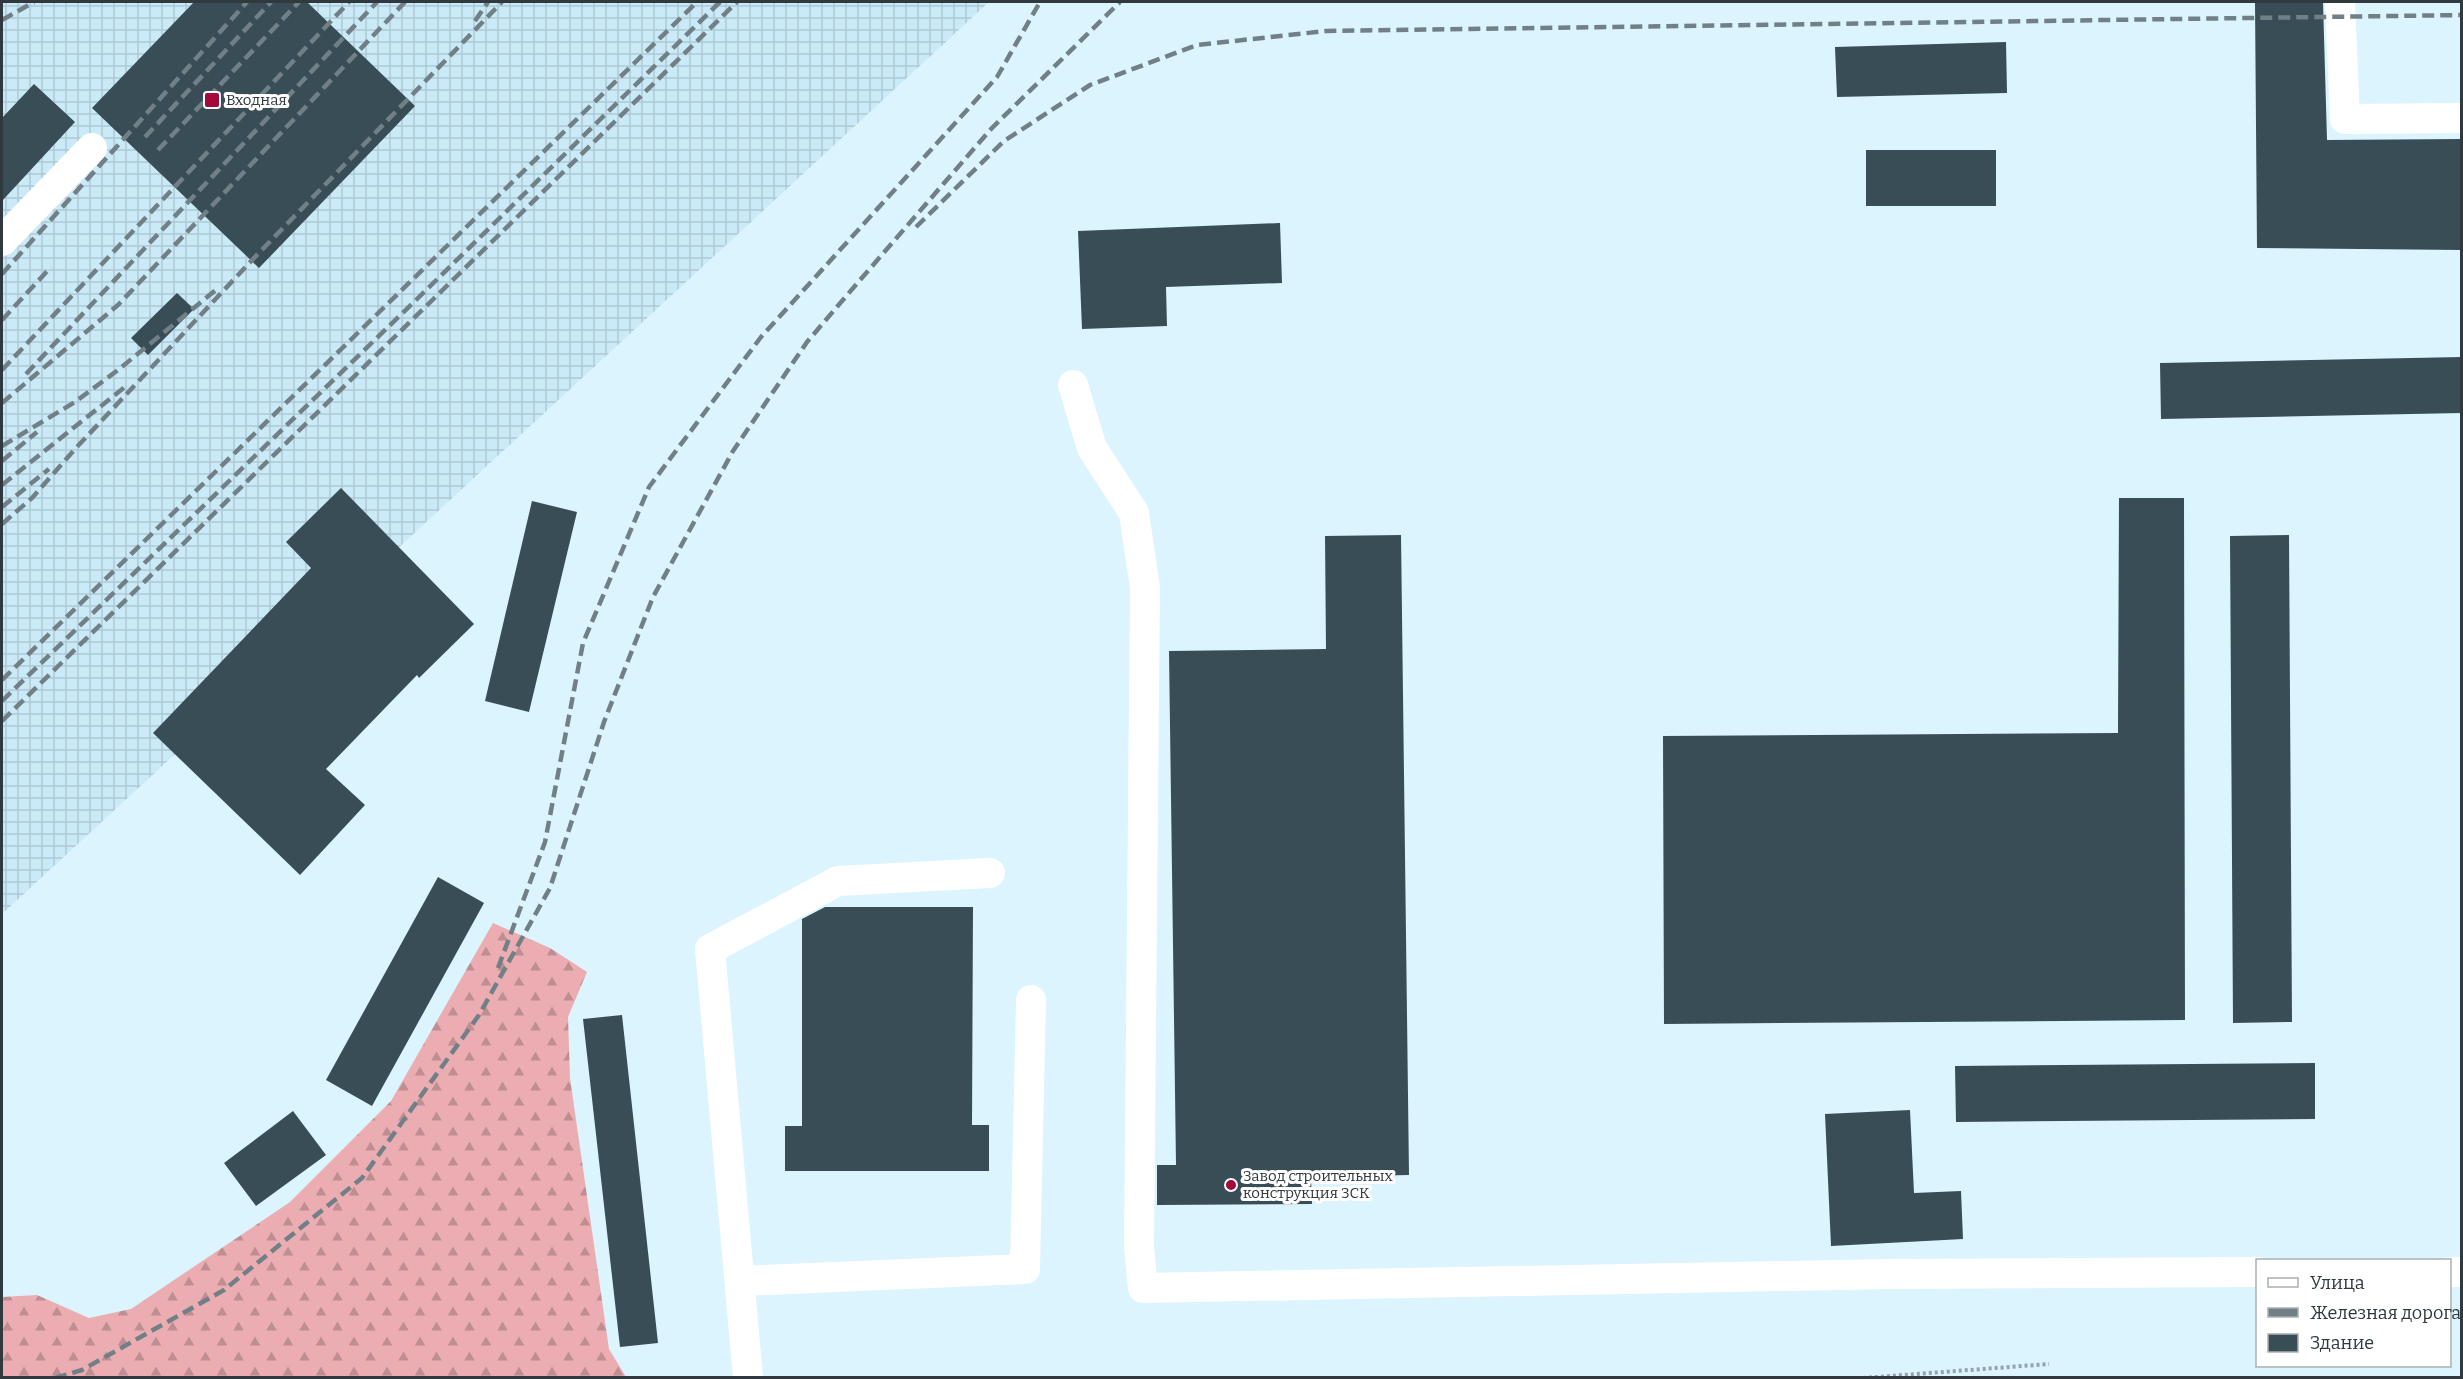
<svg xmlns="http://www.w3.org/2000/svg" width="2463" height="1379" viewBox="0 0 2463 1379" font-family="Bitter,serif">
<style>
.industrial{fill:url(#industrial-grid)}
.forest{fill:url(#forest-firs)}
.building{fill:#394d56}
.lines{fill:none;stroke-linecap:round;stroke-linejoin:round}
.path{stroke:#93a4ac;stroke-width:4;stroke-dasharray:3 3;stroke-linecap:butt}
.minor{stroke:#fff;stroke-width:30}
.rail{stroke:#718086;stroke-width:4.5;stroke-dasharray:12 6;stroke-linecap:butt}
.poi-dot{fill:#a4093a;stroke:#fff;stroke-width:2}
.labels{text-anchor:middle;stroke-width:6;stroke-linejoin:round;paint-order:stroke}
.poi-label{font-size:15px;fill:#30393d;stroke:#fff;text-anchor:start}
</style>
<defs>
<pattern id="industrial-grid" width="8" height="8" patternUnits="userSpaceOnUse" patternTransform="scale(1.5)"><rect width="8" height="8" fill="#caeaf8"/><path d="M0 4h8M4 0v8" fill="none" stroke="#aec9d6"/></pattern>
<pattern id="forest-firs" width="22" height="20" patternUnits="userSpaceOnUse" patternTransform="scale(1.5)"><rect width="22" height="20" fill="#ebadb2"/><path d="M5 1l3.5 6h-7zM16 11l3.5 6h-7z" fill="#bf8e92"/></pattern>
</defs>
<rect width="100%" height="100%" fill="#dcf4fe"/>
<path class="industrial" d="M2,2h987l-987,912z"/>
<path class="forest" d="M493,923l57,25 37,24 -19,45 2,61 39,271 17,28h-624v-80l35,-2 52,23 42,-9 159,-107 101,-101z"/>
<path class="building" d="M194,2h113l108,104 -156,162 -167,-160z
M2255,2h68l4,138 135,-1v111l-205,-2z
M2006,42l1,51 -170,4 -2,-50z
M34,84l41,38 -73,79v-83z
M1866,150h130v56h-130z
M1280,223l2,60 -116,4 1,39 -85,3 -4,-98z
M177,293l17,16 -46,46 -17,-17z
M2462,357v56l-301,6 -1,-56z
M341,488l133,136 -55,54 -2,-3 -91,94 39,36 -65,70 -147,-142 158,-165 -25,-26z
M2119,498h65l1,522 -521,4 -1,-288 455,-3z
M532,501l45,11 -48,200 -44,-11z
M1401,535l8,640 -98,2 1,27 -155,1v-40h19l-7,-514 157,-2 -1,-113z
M2289,535l3,487 -59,1 -3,-487z
M438,877l46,26 -112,203 -46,-26z
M825,907h148l-1,218h17v46h-204v-45h17v-207z
M622,1015l36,328 -38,4 -37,-328z
M2315,1063v56l-359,3 -1,-56z
M1910,1110l4,83 47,-2 2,48 -132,7 -6,-132z
M293,1111l33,44 -70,51 -32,-43z"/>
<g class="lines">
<path class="path" d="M1863,1378l186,-14"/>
<path class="minor" d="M2340,2l5,117 117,-1
M2,241l90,-93
M1073,385l19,63 42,65 11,75 -6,659 4,41 749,-14 366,-2
M2450,1272h12
M741,1281l284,-12 6,-269
M748,1378l-38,-429 128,-68 152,-8"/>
<path class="rail" d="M2,20l32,-18
M475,21l13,-19
M145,137l126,-135
M158,150l141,-148
M916,227l88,-86 86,-56 107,-40 129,-14 1136,-16
M2,274l245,-272
M2,320l49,-53
M2,370l347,-368
M26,374l351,-372
M2,403l116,-98 287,-303
M2,446l73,-44 43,-32 99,-81
M2,461l35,-29
M2,485l124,-99
M2,507l47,-38
M2,524l30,-26 43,-49 180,-192 247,-255
M2,680l695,-678
M2,701l414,-401 304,-298
M2,721l735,-719
M498,968l47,-126 38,-199 66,-156 112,-150 236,-260 43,-75
M55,1378l27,-8 142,-80 138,-112 117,-163 71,-127 54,-166 49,-125 80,-146 74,-109 47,-55 137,-158 129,-127"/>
</g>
<g class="poi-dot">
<rect x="204" y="92" width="16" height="16" rx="3"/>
<circle cx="1231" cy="1185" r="6"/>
</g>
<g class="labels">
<g class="poi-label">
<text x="226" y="105">Входная</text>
<text x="1243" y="1181">Завод строительных<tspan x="1243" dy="17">конструкция ЗСК</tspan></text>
</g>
</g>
<rect width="2463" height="1379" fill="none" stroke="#30393d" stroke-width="6"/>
<rect x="2256" y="1259" width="195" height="108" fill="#ffffff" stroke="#acb0b1" stroke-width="1.5"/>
<rect x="2268" y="1278" width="30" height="9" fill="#ffffff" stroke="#acb0b1" stroke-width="1.5"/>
<text x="2310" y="1289" font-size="18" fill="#30393d">Улица</text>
<rect x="2268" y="1308" width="30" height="9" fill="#718086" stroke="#acb0b1" stroke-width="1.5"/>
<text x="2310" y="1319" font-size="18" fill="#30393d">Железная дорога</text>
<rect x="2268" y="1334" width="30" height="18" fill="#394d56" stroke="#acb0b1" stroke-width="1.5"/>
<text x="2310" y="1349" font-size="18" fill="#30393d">Здание</text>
</svg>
